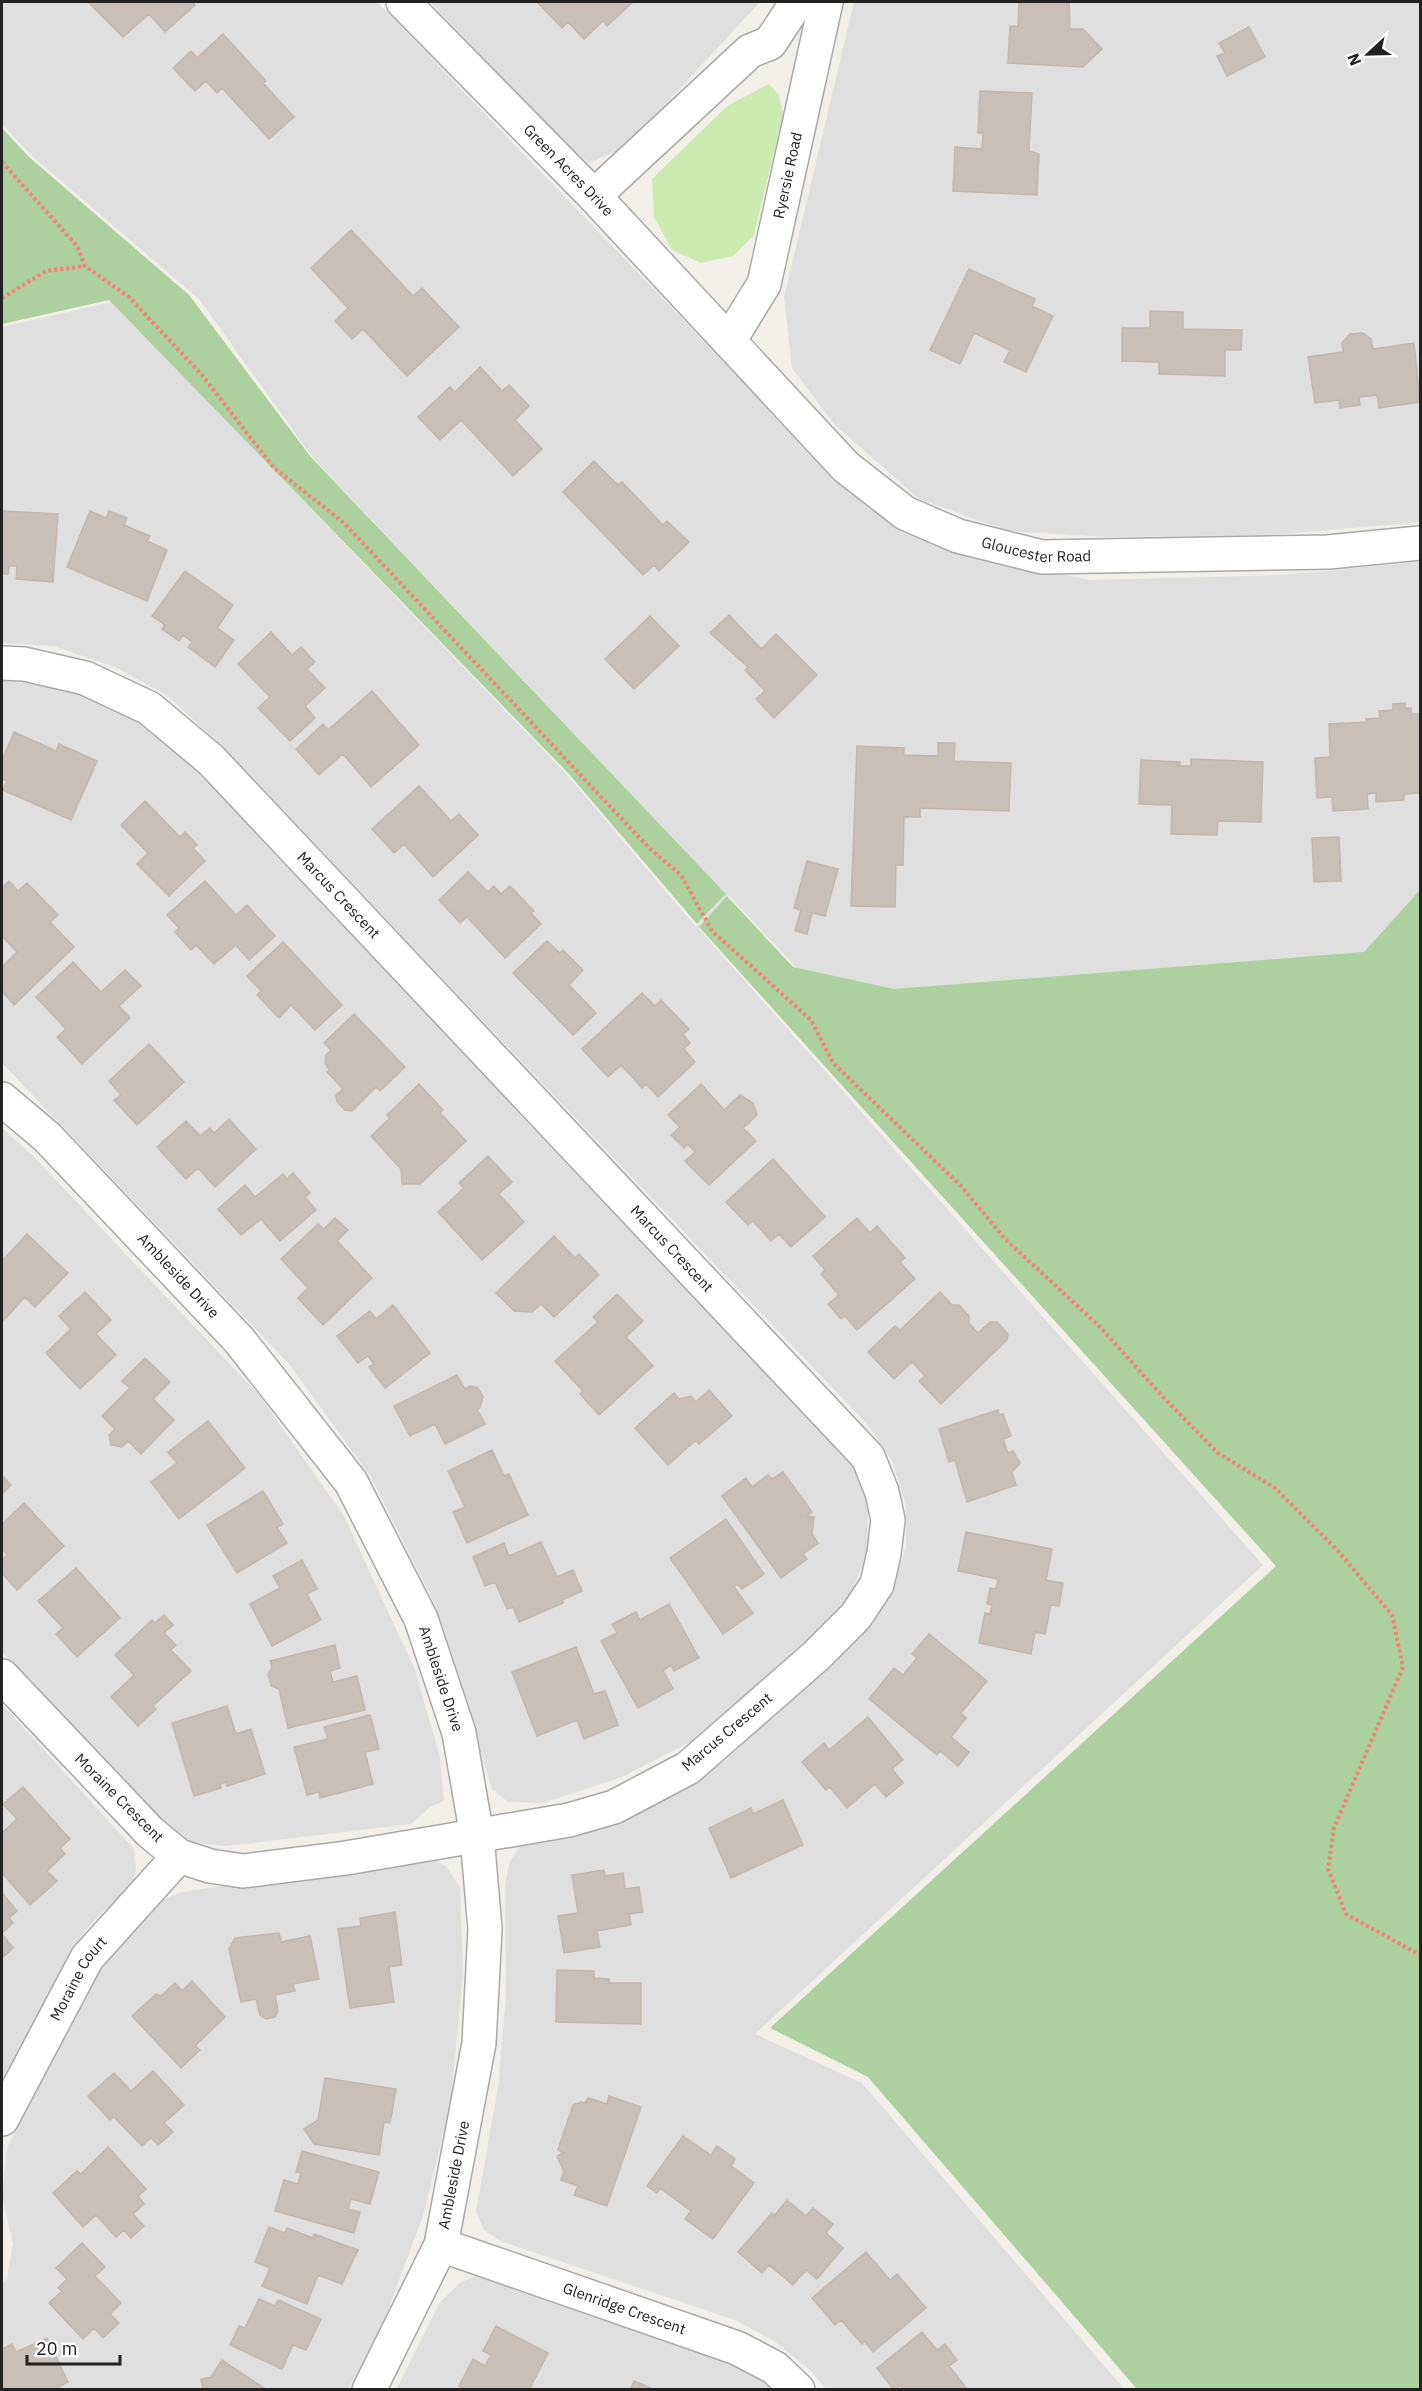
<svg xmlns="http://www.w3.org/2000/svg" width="1422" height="2391" viewBox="0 0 1422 2391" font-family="'IBM Plex Sans',sans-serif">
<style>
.residential{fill:#e0dfdf}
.grass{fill:#cdebb0}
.forest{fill:#add19e}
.building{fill:#c7bfb8;stroke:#c4b6ab;stroke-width:1.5}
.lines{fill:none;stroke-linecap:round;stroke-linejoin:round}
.street-casing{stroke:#a9a9a9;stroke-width:36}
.path{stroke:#fa8072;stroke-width:4;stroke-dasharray:3 3;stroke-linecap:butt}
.street{stroke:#fff;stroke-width:33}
.labels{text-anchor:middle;stroke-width:6;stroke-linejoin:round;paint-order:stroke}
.street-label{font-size:15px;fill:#222;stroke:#fff}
</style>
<rect width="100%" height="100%" fill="#f2efe9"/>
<path class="residential" d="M2,2h375l424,440 86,76 82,39 122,23 190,-5 139,-13v844l-352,-151 -340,-360 -30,33 565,637 -508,469 107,49 262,306h-298l-15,-18 -37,-30 -39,-21 -235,-79 -16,-11 -8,-19 22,-123 8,-92 -1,-110 4,-23 11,-17 37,-9 115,-43 53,-33 142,-133 25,-38 14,-43v-42l-14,-44 -23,-35 -651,-683 -50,-47 -53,-29 -62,-21 -51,-3v-316l110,-25 457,475 127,150 30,-33 -413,-436 -114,-159 -167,-143 -30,-32z
M430,2h330l-134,145 -37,16 -35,-30z
M854,2h566v520l-151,13 -161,2 -99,-6 -90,-32 -85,-75 -42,-56 -8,-71z
M2,678l62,10 61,23 57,43 668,705 18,46 -1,51 -24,52 -145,130 -76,39 -79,26 -35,-1 -16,-13 -57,-184 -64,-128 -82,-113 -287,-301z
M2,1128l31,28 226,239 85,121 71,154 25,87 4,44 -14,6 -19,17 -185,22 -42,-4 -43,-39 -139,-151z
M2,1704l132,145 2,20 -4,16 -37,34 -23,30 -70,141z
M431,1858l16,9 13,21 3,84 -12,129 -28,115 -41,110 -34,63 -346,1v-106l5,-6 6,-34 -11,-47 5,-49 82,-164 29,-47 37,-33 26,-12 225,-33z
M479,2274l234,78 62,37 -379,1 44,-88 20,-19z"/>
<path class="grass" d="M769,84l10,11 4,20 -29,120 -21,21 -32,7 -29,-13 -18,-33 -2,-38 75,-73z"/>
<path class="forest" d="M2,128l27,29 160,138 121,161 416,438 -29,30 -129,-151 -459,-473 -107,24z
M1420,890v1499h-283l-269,-312 -98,-49 506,-462 -577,-639 28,-31 66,71 101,22 470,-37z"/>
<path class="building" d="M88,2h104l3,3 -30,27 -16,-18 -26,23z
M537,2h96l-26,24 -4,-5 -19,18 -16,-17 -6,6z
M1019,2h50l1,27h13l19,20 -19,18 -75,-4 2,-37h8z
M1249,27l16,30 -38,19 -10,-20 8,-3 -6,-10z
M223,34l43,47 -3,2 31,34 -25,22 -47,-51 -5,5 -11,-12 -11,10 -22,-23 18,-17 6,7z
M980,91l52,2 -3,58 10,3 -2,41 -84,-4 2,-44 27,2 1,-16h-5z
M351,230l62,66 9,-8 37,39 -52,49 -44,-47 -11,10 -17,-18 13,-13 -37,-40z
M969,269l66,30 -3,7 21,10 -27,56 -22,-10 6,-12 -36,-17 -14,31 -30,-14z
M1150,311l33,1v17l59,1 -1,20h-16v26l-66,-2v-12l-37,-1v-33h28z
M1363,333l8,6 2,10 41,-6 6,59 -41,6 -2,-13 -18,2 1,8 -20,3 -1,-8 -24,3 -7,-46 35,-5 -1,-9 8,-9z
M480,367l22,24 7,-6 20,21 -14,14 27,29 -29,27 -52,-56 -21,20 -22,-23 32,-30 5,5z
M594,461l24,24 4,-3 41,43 4,-4 22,21 -30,29 -5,-6 -11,10 -80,-83z
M2,511l56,3 -5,68 -37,-3 1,-13h-8l-1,8h-6z
M90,511l16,7 3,-7 18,7 -3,7 26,11 -3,5 20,9 -20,51 -80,-34z
M185,571l48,34 -16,23 17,12 -19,27 -27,-20 4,-5 -9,-7 -4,6 -17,-12 3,-4 -13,-9z
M729,615l32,34 15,-15 41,41 -43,43 -18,-19 9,-8 -20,-21 3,-3 -38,-34z
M650,616l29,30 -45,43 -29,-30z
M271,632l21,23 9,-8 14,15 -8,7 18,19 -20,18 10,12 -25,23 -32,-33 12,-11 -32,-33z
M372,691l47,54 -48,42 -28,-33 -24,21 -23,-26 27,-25 5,6z
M1405,703v5h6v6h9v79l-16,1v6l-28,2v-9l-9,1 1,15 -35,2 -1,-14 -15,1 -2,-40 15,-1 -1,-33 38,-2 -1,-3 14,-1 -1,-7 14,-1v-6z
M14,732l42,19 3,-7 38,17 -26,59 -68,-30 4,-9 -5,-2v-18z
M938,743h17l-1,18 57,2 -2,48 -89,-3v9h-16l-1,48h-7l-1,42 -44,-1 6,-160 47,2v7l34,1z
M1191,759l72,3 -2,60 -43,-1 -1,14 -46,-1 1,-29 -33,-1 2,-44 39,2 -1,4h12z
M419,786l32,35 8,-7 19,21 -45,42 -29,-33 -10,9 -22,-24z
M145,801l35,36 5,-5 12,13 -4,3 12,13 -36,35 -32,-32 11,-11 -27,-28z
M1339,837l2,44 -27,1 -2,-44z
M807,861l31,8 -13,47 -13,-3 -5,21 -12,-3 6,-21 -7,-2z
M468,872l20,20 6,-6 7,8 9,-8 24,25 -3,2 10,11 -36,34 -38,-41 -7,6 -21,-23z
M9,881l9,10 9,-8 31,32 -8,7 24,25 -60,58 -12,-14v-24l15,-15 -15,-16v-48z
M205,881l31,34 11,-10 28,31 -26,24 -13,-15 -22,19 -18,-19 -5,5 -16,-18 4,-4 -12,-13z
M547,941l13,12 3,-3 20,20 -14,15 27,28 -23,22 -60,-62z
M283,942l59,63 -27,25 -24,-25 -12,13 -22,-23 4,-4 -14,-15z
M73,962l28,30 24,-22 16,16 -22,20 11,12 -48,46 -25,-27 9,-8 -30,-32z
M642,993l13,13 6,-6 28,29 -6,5 7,9 -6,6 11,13 -37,35 -12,-13 -4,4 -21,-23 -13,12 -26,-28z
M354,1014l51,53 -25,24 -4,-4 -24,24 -7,-1 -8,-8 -1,-7 7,-6 -16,-17 3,-2 -5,-6 1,-9 5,-5 -7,-7z
M149,1044l35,38 -47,43 -23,-25 7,-5 -12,-14z
M419,1084l24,26 -3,3 26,28 -46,43h-18l-1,-15 -30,-33 19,-18 -3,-3z
M701,1084l23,26 16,-15 13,8 4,12 -14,13 13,13 -47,44 -24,-24 10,-9 -7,-8 -4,4 -13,-13 9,-8 -12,-12z
M229,1119l27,30 -41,38 -17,-19 -12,11 -29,-32 29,-26 14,15 10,-8 4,5z
M488,1156l24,26 -13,12 25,28 -42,38 -44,-48 26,-24 -5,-5z
M773,1159l52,58 -34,30 -12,-13 -8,7 -18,-20 -5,4 -22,-23z
M293,1173l17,20 -5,4 11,13 -36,31 -19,-22 -20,16 -23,-26 27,-24 10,12 28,-23 4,5z
M335,1218l13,12 -11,11 35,37 -49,47 -25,-27 10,-10 -27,-29 37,-35 6,5z
M857,1218l13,15 7,-7 28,32 -5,4 15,17 -58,51 -12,-14 -4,3 -13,-15 11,-9 -18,-21 4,-4 -12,-14z
M27,1234l41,39 -33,34 -10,-10 -23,25v-61z
M554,1236l21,22 4,-4 20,21 -45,42 -13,-13 -9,8 -18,-1 -18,-18z
M85,1292l26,28 -15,14 20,21 -36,34 -34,-36 25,-24 -12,-13z
M940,1292l12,13h7l10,11v7l9,10 12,-11h7l11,12 -1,6 -66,64 -22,-23 6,-5 -13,-14 -18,17 -26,-27 27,-26 5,4z
M617,1294l26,27 -17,16 27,29 -54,49 -19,-21 3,-3 -28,-30 43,-39 -5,-5z
M393,1305l37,48 -45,35 -16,-21 5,-3 -6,-8 -10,7 -21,-27 33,-25 6,8z
M145,1358l25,24 -17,17 21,21 -33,34 -13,-13 -6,6 -11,-2 -2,-10 6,-6 -13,-13 28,-28 -8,-7z
M457,1375l8,14 5,-3 8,2 5,9 -3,11 -3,1 8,15 -40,20 -10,-20 -25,12 -16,-30z
M709,1390l23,26 -33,28 -3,-4 -28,25 -33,-37 39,-35 5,6 12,-3 5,6z
M998,1410l1,5 4,-1 8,22 -8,3 5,14 5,-2 7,12 -8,9 4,13 -49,17 -12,-42 -6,2 -10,-33z
M208,1421l37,47 -66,51 -28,-37 26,-19 -9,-11z
M492,1450l12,26 5,-2 19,41 -61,28 -14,-31 12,-5 -17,-36z
M783,1472l29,40 -6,4 8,1 -2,17 6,9 -15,11 4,5 -26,19 -59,-82 24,-18 6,9 16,-12 4,4z
M2,1475l9,10 -9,9z
M263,1491l20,33 -6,4 10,15 -50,30 -30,-48z
M24,1503l40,43 -47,44 -15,-17v-13l5,-5 -5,-7v-24z
M726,1519l38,55 -22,15 -4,-5 -4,3 19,26 -30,21 -53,-76z
M966,1532l86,17 -6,31 17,3 -4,23 -8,-1 -6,29 -10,-2 -4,22 -52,-11 6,-30 5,1 2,-9 -5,-1 3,-16 6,1 2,-10 -40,-8z
M541,1542l16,35 16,-7 9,21 -20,9 1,3 -44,19 -6,-15 -6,2 -12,-27 -10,4 -12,-29 31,-14 5,13z
M302,1560l15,29 -10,5 14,26 -49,26 -22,-42 30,-16 -7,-12z
M76,1568l44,50 -43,39 -21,-23 7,-6 -25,-27z
M669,1604l30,54 -25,13 -3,-6 -8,5 10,19 -35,19 -37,-67 16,-8 -5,-9 24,-12 4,8z
M164,1615l9,10 -9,8 12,12 -5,5 20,21 -38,35 3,3 -18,17 -27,-29 23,-22 -19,-20 37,-35 3,3z
M929,1634l58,47 -26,32 5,5 -15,19 18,15 -11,14 -18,-15 -3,4 -68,-56 25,-31 9,7 14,-17 -5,-4z
M335,1645l5,23 -10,3 3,11 24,-6 8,34 -77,18 -9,-39 -8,-3 -3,-12 4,-6 -2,-7z
M576,1647l18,47 11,-3 13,34 -34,14 -7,-19 -40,16 -25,-64z
M227,1706l9,28 15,-5 14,45 -38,12 -1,-4 -6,2 1,4 -27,8 -22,-73z
M370,1715l9,34 -14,3 8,32 -53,14 -1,-6 -12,3 -13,-48 34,-8 -4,-12z
M868,1717l35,43 -11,9 11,14 -17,14 -11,-13 -28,24 -17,-21 -4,3 -24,-28 22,-19 5,7z
M23,1787l47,52 -10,9 5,6 -18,17 10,10 -27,24 -28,-32v-40l15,-14 -14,-15z
M783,1800l20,45 -72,33 -22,-50 42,-20 2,6z
M604,1870l1,6 18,-3 2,16 14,-2 4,25 -14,2 2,11 -34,6 3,16 -36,6 -6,-37 20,-3 -6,-38z
M2,1893l15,18 -8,7 4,5 -11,10z
M395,1912l7,53 -13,2 5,35 -44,6 -12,-79 23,-3 -1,-8z
M279,1933l2,9 29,-6 9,43 -26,5 2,7 -20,4 3,16 -3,6 -9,2 -6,-4 -4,-16 -15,3 -12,-53 6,-11z
M2,1934l11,14 -11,10z
M557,1970l37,1v7l15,1v4h32v41l-85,-2z
M192,1981l33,36 -30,29 5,4 -19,18 -49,-52 24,-22 5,2 14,-13 7,8z
M153,2071l31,34 -20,18 9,9 -15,13 -7,-7 -9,8 -28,-29 -4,3 -22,-24 26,-23 17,18z
M325,2078l71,11 -6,34 -6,-1 -5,33 -65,-11 -10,-15 14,-9z
M609,2096l32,11 -34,99 -33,-11 4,-9 -17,-6 3,-8 -7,-16 6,-3 -5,-3 15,-45 8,-3 4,1 3,-5 19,6z
M683,2136l28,19 6,-9 18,13 -4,7 23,17 -41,56 -28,-20 6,-8 -31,-23 -3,5 -10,-7z
M108,2147l38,42 -8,7 6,8 -11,10 11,12 -13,12 -7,-8 -8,7 -20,-22 -13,12 -30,-34 24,-22 4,3z
M302,2151l77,21 -9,32 -19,-5 -3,10 12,3 -6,21 -79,-22 9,-31 14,4 3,-11 -5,-1z
M787,2200l19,16 7,-8 20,16 -7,9 17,15 -26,31 -11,-9 -13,15 -24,-20 -7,8 -24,-21 34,-39 2,3z
M269,2227l16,6 2,-5 26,10 1,-4 44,16 -16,34 -24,-9 -11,29 -45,-18 8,-18 -15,-6z
M82,2243l23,24 -10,9 26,27 -11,11 9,9 -16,15 -9,-10 -11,11 -34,-36 13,-12 -4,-3 9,-9 -11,-11z
M866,2252l24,28 7,-6 29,34 -53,44 -8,-10 -3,2 -21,-24 -6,5 -23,-27z
M259,2299l16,7 3,-6 43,19 -15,31 -13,-5 -11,24 -52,-24 9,-19 6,2z
M496,2326l52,27 -19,37h-63l-7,-4 14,-27 12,7 6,-11 -8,-4z
M922,2332l15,18 8,-6 12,16 -8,6 19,24h-64l-3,-5 -7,5 -17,-22z
M47,2338l21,44 -15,8h-51v-41l10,-5 4,8z
M222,2360l45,30h-64l-2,-11 10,-2z
M634,2381l21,9h-25z"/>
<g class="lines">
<g class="street-casing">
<g id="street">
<path id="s1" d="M403,2l191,194 252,271 59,46 53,23 84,21 286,-5 92,-9"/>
<path d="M594,196l156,-145 20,-8 27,-41"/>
<path id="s2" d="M729,341l35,-57 62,-282"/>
<path id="s3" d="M2,663l22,1 61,14 64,30 62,52 657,697 14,35 6,28 -4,33 -7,31 -21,32 -40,40 -128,112 -74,39 -45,13 -223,38 -103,13 -33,-5 -31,-10 -29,-24 -148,-156"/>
<path id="s4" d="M2,1099l45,38 192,203 112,142 70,137 38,114 18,103 8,93 -6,114 -38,202 -72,145"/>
<path id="s5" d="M2,2119l85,-161 92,-102"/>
<path id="s6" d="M441,2245l296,103 38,20 23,22"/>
</g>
</g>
<path class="path" d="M2,162l75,84 8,20 44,31 73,78 72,93 69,54 307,327 31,26 31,56 99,89 22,43 128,123 44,53 94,87 64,71 55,56 57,35 63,63 54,64 11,52 -69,161 -6,41 18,45 74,41
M2,298l44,-27 39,-5"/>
<use href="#street" class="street"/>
</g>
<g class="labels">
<g class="street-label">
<text dy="5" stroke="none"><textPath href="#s1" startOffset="236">Green Acres Drive</textPath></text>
<text dy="5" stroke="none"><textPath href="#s2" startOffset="178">Ryersie Road</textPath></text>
<text dy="5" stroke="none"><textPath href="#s1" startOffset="855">Gloucester Road</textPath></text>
<text dy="5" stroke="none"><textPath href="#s3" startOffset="422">Marcus Crescent</textPath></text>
<text dy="5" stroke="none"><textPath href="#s3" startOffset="908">Marcus Crescent</textPath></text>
<text dy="5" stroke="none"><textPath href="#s4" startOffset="250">Ambleside Drive</textPath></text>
<text dy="5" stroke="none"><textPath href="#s4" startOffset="736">Ambleside Drive</textPath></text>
<text transform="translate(727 1732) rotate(-40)" y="5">Marcus Crescent</text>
<text transform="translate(119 1798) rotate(45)" y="5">Moraine Crescent</text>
<text dy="5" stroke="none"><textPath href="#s5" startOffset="160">Moraine Court</textPath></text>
<text transform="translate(454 2175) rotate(-79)" y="5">Ambleside Drive</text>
<text dy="5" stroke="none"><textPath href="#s6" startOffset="194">Glenridge Crescent</textPath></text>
</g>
</g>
<rect width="1422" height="2391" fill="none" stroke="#222222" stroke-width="6"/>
<g transform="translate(1368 54) rotate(248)" stroke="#ffffff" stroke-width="4.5" paint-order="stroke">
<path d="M0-4.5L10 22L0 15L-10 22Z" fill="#222222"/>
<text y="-9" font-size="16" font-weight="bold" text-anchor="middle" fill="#222222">N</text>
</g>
<path d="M27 2355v9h93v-9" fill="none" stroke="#222222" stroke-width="3"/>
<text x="36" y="2355" font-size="18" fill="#222222" stroke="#ffffff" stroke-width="4.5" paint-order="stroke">20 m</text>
</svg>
